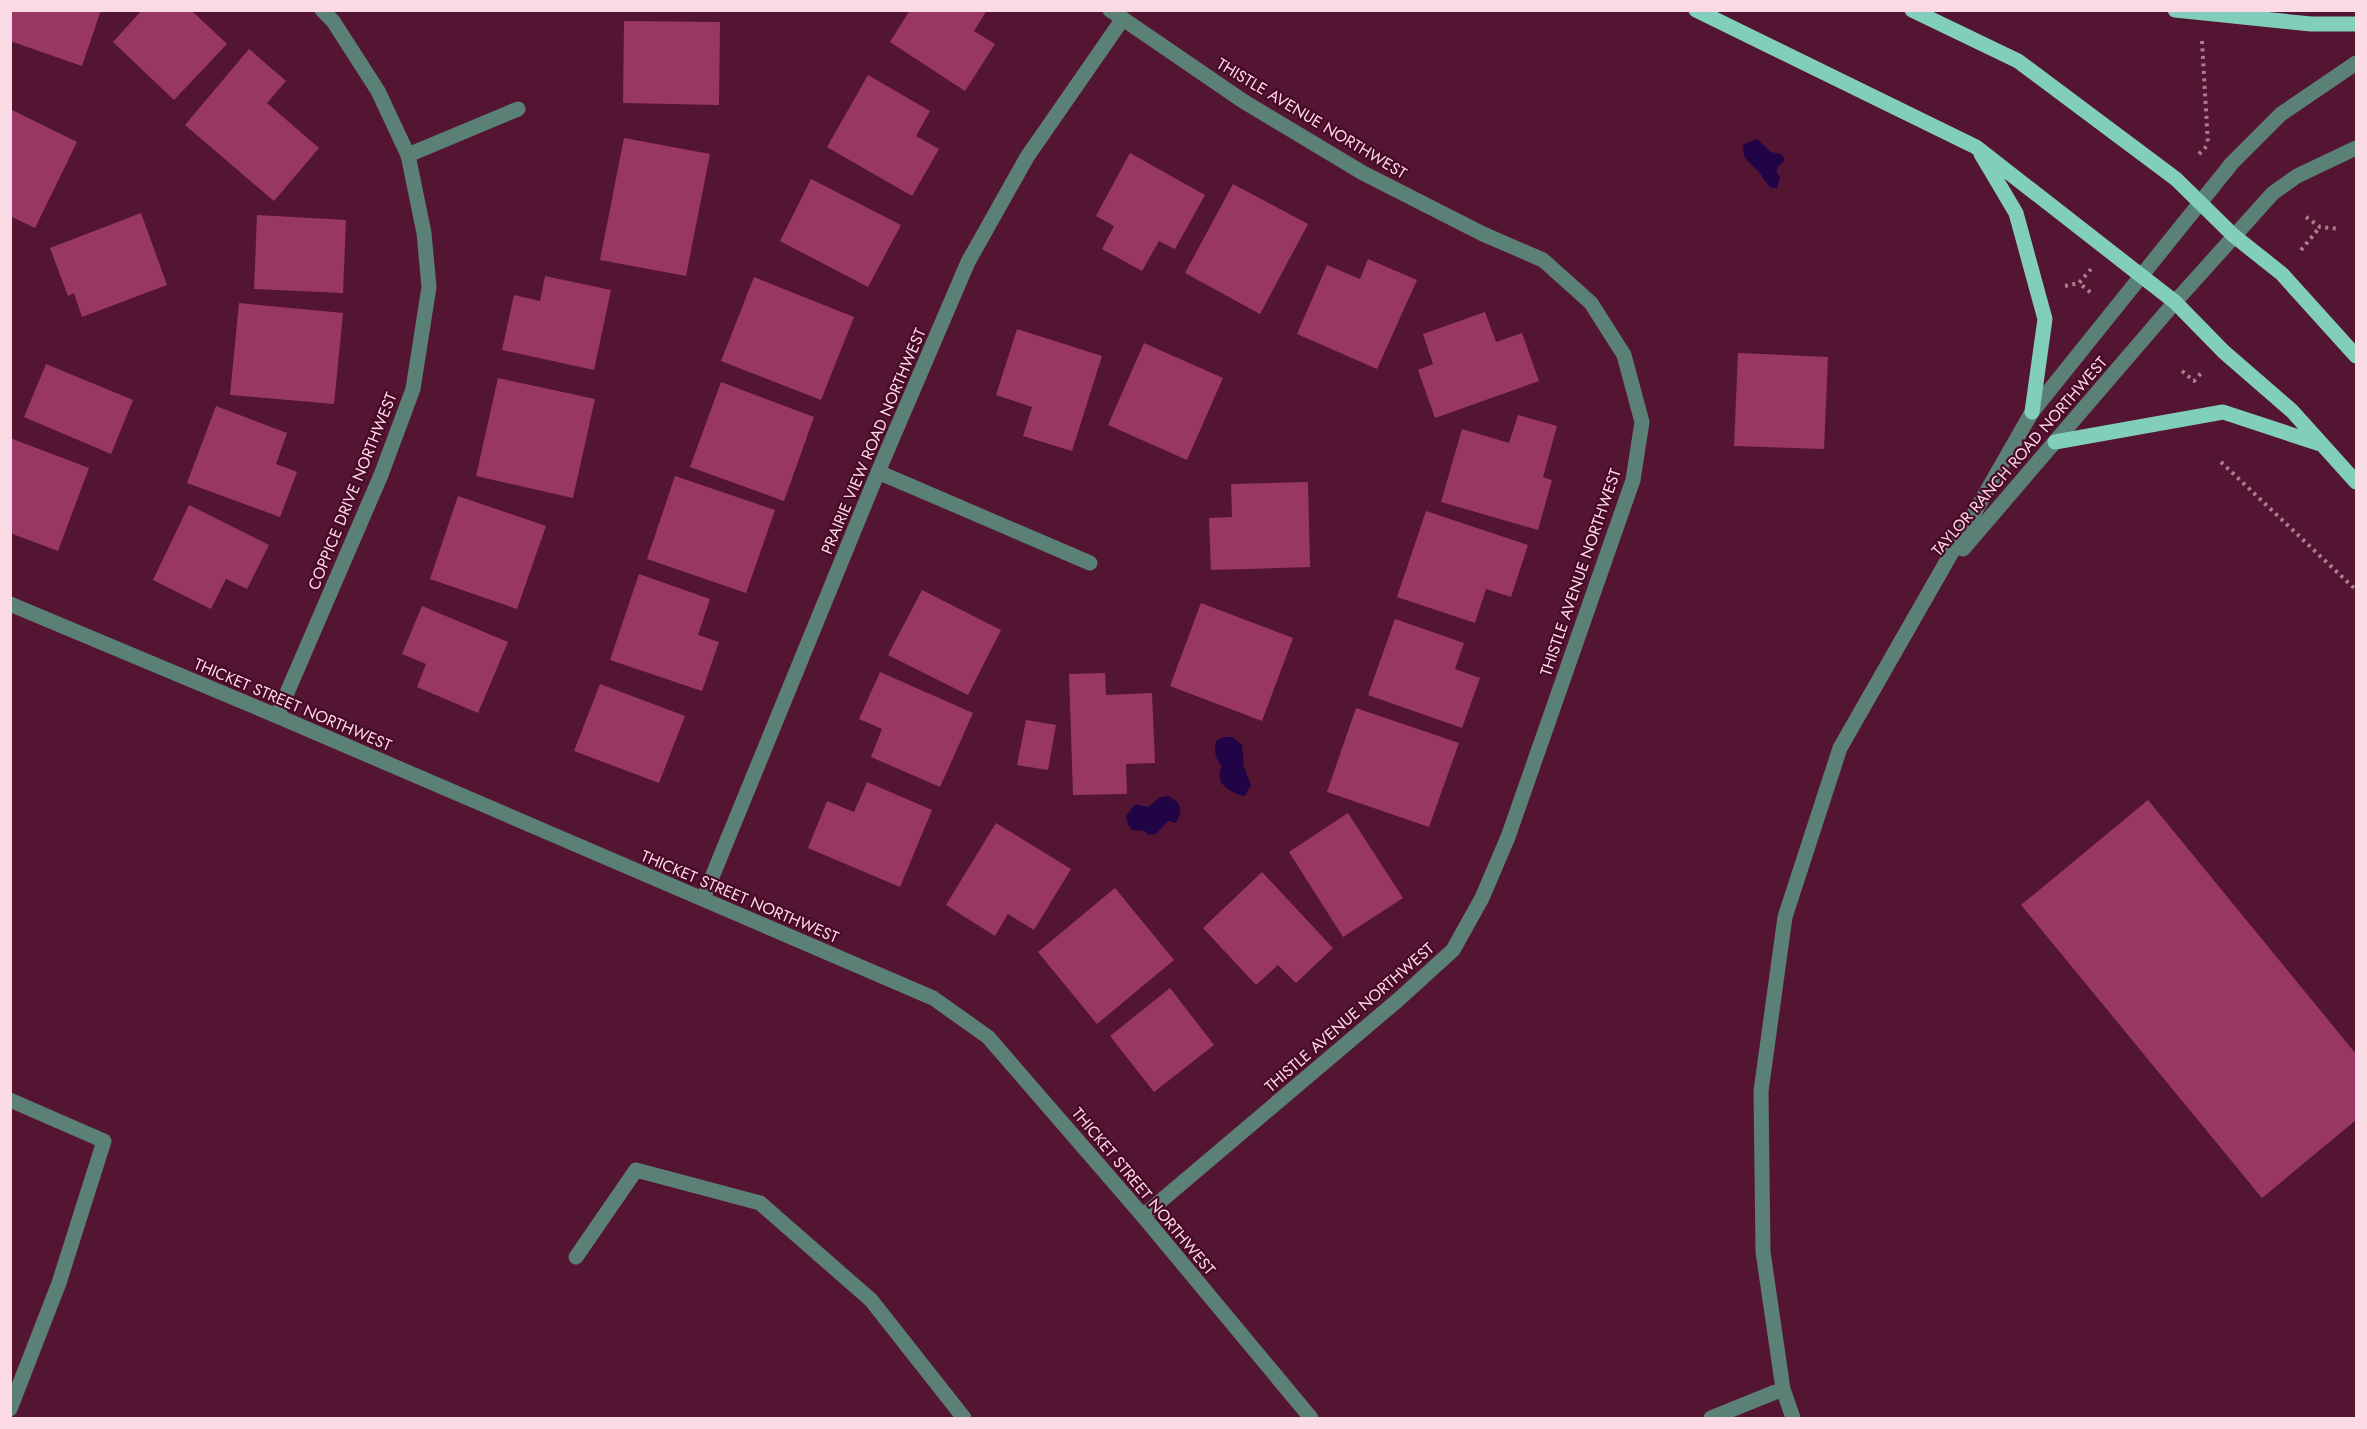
<svg xmlns="http://www.w3.org/2000/svg" width="2367" height="1429" viewBox="0 0 2367 1429" font-family="Jost,sans-serif">
<style>
.water{fill:#210446}
.building{fill:#993763}
.lines{fill:none;stroke-linecap:round;stroke-linejoin:round}
.path{stroke:#ac7d90;stroke-width:4;stroke-dasharray:3 4.5;stroke-linecap:butt}
.minor{stroke:#5b8076;stroke-width:15}
.major{stroke:#81cfba;stroke-width:15}
.labels{text-anchor:middle;stroke-width:4.5;stroke-linejoin:round;paint-order:stroke}
.street-label{font-size:16px;fill:#fbdae5;stroke:#480928}
</style>
<rect width="100%" height="100%" fill="#541532"/>
<path class="water" d="M1757,139l14,13 10,2 4,6 -8,8v5l3,4 -3,11h-6c-5,-5 -8,-10 -12,-16 -8,-10 -19,-12 -15,-28z
M1225,737h8l9,8 2,22 7,18 -6,11c-7,0 -23,-9 -25,-16 -1,-4 1,-11 1,-15 -7,-9 -7,-15 -4,-25z
M1168,796c14,6 15,15 8,27l-8,-2 -12,13 -7,1 -5,-4 -12,-1 -4,-5 -2,-9 9,-12 13,3 12,-10z"/>
<path class="building" d="M10,10h91l-19,56 -72,-25z
M142,10h49l36,34 -53,56 -61,-58z
M910,10h77l-13,21 21,13 -30,47 -75,-49z
M624,21l96,1 -1,83 -96,-2z
M249,49l37,32 -19,22 52,45 -45,53 -89,-76z
M868,75l62,36 -14,25 23,13 -27,47 -85,-49z
M10,109l67,33 -42,86 -25,-12z
M624,138l86,16 -24,122 -86,-16z
M1130,153l75,42 -30,54 -16,-8 -17,30 -40,-22 12,-23 -18,-10z
M811,179l90,46 -33,62 -88,-46z
M1233,184l75,40 -48,90 -75,-41z
M141,213l26,72 -85,32 -8,-24 -6,3 -18,-48z
M257,215l89,5 -3,73 -89,-4z
M1368,259l49,21 -40,89 -80,-35 30,-69 33,14z
M545,276l66,14 -17,80 -92,-20 12,-55 26,6z
M754,277l100,40 -33,83 -100,-39z
M239,303l104,10 -9,91 -104,-9z
M1485,312l11,30 26,-9 17,48 -104,37 -17,-48 15,-6 -10,-30z
M1017,329l85,27 -30,95 -49,-15 9,-29 -36,-12z
M1144,343l79,35 -36,82 -79,-35z
M1738,353l90,4 -4,92 -90,-3z
M46,364l87,36 -22,54 -87,-37z
M498,378l97,21 -22,99 -97,-22z
M721,382l93,35 -30,84 -94,-34z
M216,406l71,27 -11,31 21,8 -17,45 -93,-34z
M1518,415l39,11 -14,51 9,3 -14,50 -97,-28 21,-73 47,14z
M10,438l79,30 -31,83 -48,-18z
M675,476l100,34 -29,83 -99,-34z
M1308,482l2,85 -99,3 -2,-52 23,-1 -1,-33z
M458,496l88,30 -29,83 -87,-30z
M189,505l80,40 -22,44 -21,-10 -15,30 -58,-29z
M1426,511l102,34 -17,52 -25,-8 -11,34 -78,-26z
M639,574l71,25 -12,36 21,7 -17,49 -92,-31z
M922,590l79,40 -33,65 -80,-40z
M1201,603l92,35 -31,83 -92,-35z
M422,606l86,36 -30,71 -61,-26 9,-23 -24,-10z
M1395,619l69,24 -9,26 25,9 -18,50 -94,-33z
M880,672l93,41 -33,74 -69,-30 11,-28 -23,-10z
M1105,673l1,22 46,-2 3,70 -29,1 1,30 -54,1 -4,-121z
M600,684l85,32 -26,67 -85,-32z
M1356,708l103,35 -30,84 -102,-35z
M1026,720l30,5 -8,45 -31,-5z
M867,782l65,28 -32,77 -92,-39 19,-47 27,11z
M2148,800l208,254v66l-94,78 -241,-293z
M1348,813l55,85 -60,39 -54,-85z
M996,823l75,46 -37,61 -26,-16 -13,22 -49,-31z
M1262,872l71,76 -37,35 -18,-18 -22,20 -53,-57z
M1115,888l59,72 -77,64 -59,-72z
M1170,988l44,57 -60,47 -44,-56z"/>
<g class="lines">
<path class="path" d="M2202,41l6,104
M2199,154l9,-9
M2306,217l14,10 20,2
M2301,250l19,-23
M2091,269l-12,14 12,10
M2065,286l14,-3
M2182,371l12,10 9,-10
M2221,462l135,128"/>
<path class="minor" d="M1110,10l133,91 120,72 120,61 60,26 48,43 33,52 18,67 -9,58 -125,357 -26,61 -29,52 -55,50 -255,216
M408,155l110,-46
M878,472l212,91
M1963,549l212,-247 98,-109 24,-17 59,-28
M10,604l267,112 656,282 55,39 155,179 168,202
M277,716l104,-241 32,-86 16,-102 -5,-54 -16,-78 -30,-64 -45,-70 -11,-11
M703,899l175,-427 90,-210 59,-105 95,-137
M10,1100l94,41 -45,142 -49,126
M576,1257l60,-87 124,33 111,97 93,118
M1711,1418l72,-29
M1793,1418l-10,-29 -20,-137 -2,-161 24,-174 55,-169 192,-336 200,-249 49,-49 75,-51"/>
<path class="major" d="M1696,10l280,137 199,155 49,50 68,59 64,71
M1912,10l106,51 158,118 57,56 49,39 74,82
M2175,10l136,14h45
M1981,154l35,59 29,106 -13,93
M2055,442l168,-30 97,32"/>
</g>
<g class="labels">
<g class="street-label">
<text transform="translate(1312 118) rotate(31)" y="6">THISTLE AVENUE NORTHWEST</text>
<text transform="translate(873 441) rotate(-67)" y="6">PRAIRIE VIEW ROAD NORTHWEST</text>
<text transform="translate(2019 456) rotate(-49)" y="6">TAYLOR RANCH ROAD NORTHWEST</text>
<text transform="translate(352 491) rotate(-68)" y="6">COPPICE DRIVE NORTHWEST</text>
<text transform="translate(1580 572) rotate(-71)" y="6">THISTLE AVENUE NORTHWEST</text>
<text transform="translate(293 704) rotate(23)" y="6">THICKET STREET NORTHWEST</text>
<text transform="translate(740 896) rotate(23)" y="6">THICKET STREET NORTHWEST</text>
<text transform="translate(1349 1017) rotate(-41)" y="6">THISTLE AVENUE NORTHWEST</text>
<text transform="translate(1144 1191) rotate(50)" y="6">THICKET STREET NORTHWEST</text>
</g>
</g>
<rect width="2367" height="1429" fill="none" stroke="#fbdae5" stroke-width="24"/>
</svg>
